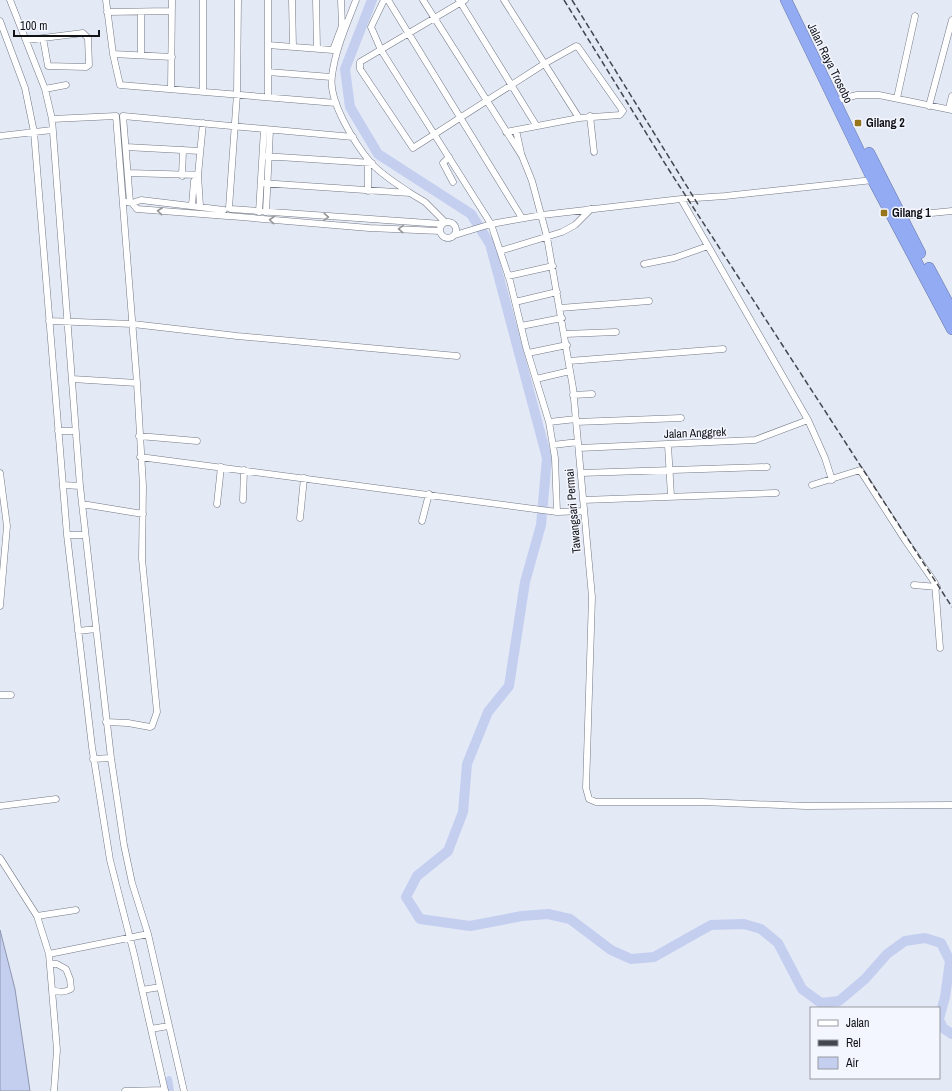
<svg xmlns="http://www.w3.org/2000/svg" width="952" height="1091" viewBox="0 0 952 1091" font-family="'Archivo Narrow',sans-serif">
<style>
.water{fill:#c4cff0;stroke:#8e97af}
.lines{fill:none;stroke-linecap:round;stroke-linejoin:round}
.canal{stroke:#c4cff0;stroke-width:6}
.river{stroke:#c4cff0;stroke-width:10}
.street-casing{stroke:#737883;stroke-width:7}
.highway-casing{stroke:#6676a5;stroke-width:12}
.street{stroke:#fff;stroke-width:6}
.highway{stroke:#93abf2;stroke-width:11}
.rail{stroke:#43464c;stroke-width:1.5;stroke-dasharray:6 3;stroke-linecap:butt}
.oneway{stroke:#949597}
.poi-dot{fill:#96751d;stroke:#f3f6fe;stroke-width:1.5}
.labels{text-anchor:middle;stroke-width:3;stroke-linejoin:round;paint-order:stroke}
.street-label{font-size:12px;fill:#111317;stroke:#f3f6fe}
.poi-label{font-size:12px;font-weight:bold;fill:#111317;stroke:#f3f6fe;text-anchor:start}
</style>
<rect width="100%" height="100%" fill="#e4e9f6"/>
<path class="water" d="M0,930l15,59 15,102h-30z"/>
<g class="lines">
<path class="canal" d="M169,1079l2,12"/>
<path class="river" d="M372,0l-27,69 5,38 28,47 93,60 19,30 57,214 -6,67 -16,57 -16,104 -21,26 -21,52 -4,48 -15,39 -31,25 -11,21 14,22 50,7 52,-10 26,-2 22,5 41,31 20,9 23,-2 57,-32 33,-1 17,5 17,14 24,46 19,14 18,-2 26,-22 22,-25 18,-13 20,-3 16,5 9,18 -5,36 -6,22
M939,1020l4,8 9,6"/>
<g class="street-casing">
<path id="street" d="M10,0l35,89 7,30 28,367 31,272 13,87 8,38 16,51 36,157
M106,0l7,54 7,31 216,18
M203,0v90
M292,0l1,47
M316,0l1,48
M356,0c-9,24 -21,50 -24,76 -4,25 23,68 39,87 11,12 26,21 39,30
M384,0l-13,27 10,23 110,174 19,57 16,66 23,75 6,36 2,54 27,-1
M388,0l134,218
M423,0l99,156 10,25 15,56 26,151 19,209 -6,191 3,11 7,3h106l104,4 146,-1
M459,0l77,125
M465,0l-105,62v7l53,79 131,-84 32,-18 2,1 45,64 -3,4 -41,3 -73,14
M504,0l75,118
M107,12l64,-1
M141,12v43
M0,21l25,67 9,44 33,403 25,212 18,113 24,94 31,137
M27,40l56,-7 5,5 1,27 -3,2 -38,-1 -5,-28
M268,45l65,5 9,-24 -1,-26
M113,54l59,3
M268,72l63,5
M45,89l21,-4
M171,89l1,-89
M268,97v-97
M897,98l18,-82
M841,99l16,-4h22l73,15
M929,106l23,-86
M949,108l3,-12
M590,116l4,36
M52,119l64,-3 21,267 6,103 -1,73 15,153 -5,14 -2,1 -22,-4 -22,-1
M516,130l5,23
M0,136l52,-6
M126,147l74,4
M263,156l109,7
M449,157l-6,6 10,19
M128,173l70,2
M182,176l1,-26
M261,183l149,10 15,9 20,20
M368,191v-27
M681,199l127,221 17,38 7,22
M127,202l5,1 9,-3 83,10
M130,202l-7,-86 230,21
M132,203l5,6 90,7
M192,205l2,-24 4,-4
M200,206l-2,-31 5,-52
M229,208l8,-114 1,-94
M231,209l211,15
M259,212l5,-83
M266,212l4,-82
M229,216l140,12 71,3
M901,216l51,-5
M440 230a8 8 0 1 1 16 0a8 8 0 1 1-16 0Z
M455,235l36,-11 51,-9 139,-16 44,-3 148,-16
M500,251l62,-19 13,-7 16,-16
M644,264l30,-6 34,-12
M508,276l45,-10
M515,302l42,-10
M560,308l89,-7
M49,321l84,3 104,12 220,20
M521,326l41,-8
M565,334l51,-2
M528,353l39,-8
M569,361l154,-12
M72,379l65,4
M536,379l34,-8
M573,395l19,-1
M549,422l27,-3
M576,422l105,-4
M58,431h17
M139,436l58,5
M553,445l25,-3
M668,445l3,51
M579,448l176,-8 53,-20
M140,457l417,55
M0,473l7,53 -7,80
M581,473l186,-6
M63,485l17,1
M812,485l48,-15 45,70 30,43 5,65
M243,500l1,-30
M583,500l193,-7
M82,504l61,10
M217,504l4,-37
M300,518l4,-40
M422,521l7,-27
M67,535h18
M914,585l23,2
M78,631l18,-2
M0,695h11
M93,759l18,-1
M0,806l56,-7
M0,858l37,58 12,38 8,96 -3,41
M37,916l39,-6
M49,954l99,-20
M50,964h7l9,5 4,10 1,10c-7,4 -12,3 -19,1
M142,990l18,-3
M151,1029l17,-3
M125,1091l40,-1"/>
</g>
<g class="highway-casing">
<path id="highway" d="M786,0l87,180 79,149
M869,153l51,100
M929,268l23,43"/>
</g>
<use href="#street" class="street"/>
<use href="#highway" class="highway"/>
<path class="rail" d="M564,0l105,170 283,437
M572,0l127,206"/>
</g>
<defs><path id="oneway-chevron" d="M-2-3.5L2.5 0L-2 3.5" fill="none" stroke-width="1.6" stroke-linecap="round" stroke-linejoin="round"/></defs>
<g class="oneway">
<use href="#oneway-chevron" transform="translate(160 211) rotate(-174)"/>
<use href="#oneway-chevron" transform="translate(326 217) rotate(4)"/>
<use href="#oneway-chevron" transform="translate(272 220) rotate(-175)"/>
<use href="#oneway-chevron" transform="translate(401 229) rotate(-177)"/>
</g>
<g class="poi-dot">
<rect x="854" y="119" width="8" height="8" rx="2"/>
<rect x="880" y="209" width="8" height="8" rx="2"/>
</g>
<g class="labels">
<g class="street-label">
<text transform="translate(830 63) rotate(64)" y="4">Jalan Raya Trosobo</text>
<text transform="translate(695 433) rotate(-2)" y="4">Jalan Anggrek</text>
<text transform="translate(573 511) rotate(-95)" y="4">Tawangsari Permai</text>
</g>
<g class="poi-label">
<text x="866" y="127">Gilang 2</text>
<text x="892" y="217">Gilang 1</text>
</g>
</g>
<rect x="810" y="1007" width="130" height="72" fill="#f3f6fe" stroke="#999ba2"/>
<rect x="818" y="1020" width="20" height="6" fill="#ffffff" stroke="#999ba2"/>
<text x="846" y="1027" font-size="12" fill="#111317">Jalan</text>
<rect x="818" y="1040" width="20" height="6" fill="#43464c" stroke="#999ba2"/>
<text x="846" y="1047" font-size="12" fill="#111317">Rel</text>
<rect x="818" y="1057" width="20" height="12" fill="#c4cff0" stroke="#999ba2"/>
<text x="846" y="1067" font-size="12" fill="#111317">Air</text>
<path d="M14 30v6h85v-6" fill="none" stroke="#111317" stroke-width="2"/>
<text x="20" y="30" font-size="12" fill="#111317" stroke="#f3f6fe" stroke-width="3" paint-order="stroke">100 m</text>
</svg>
